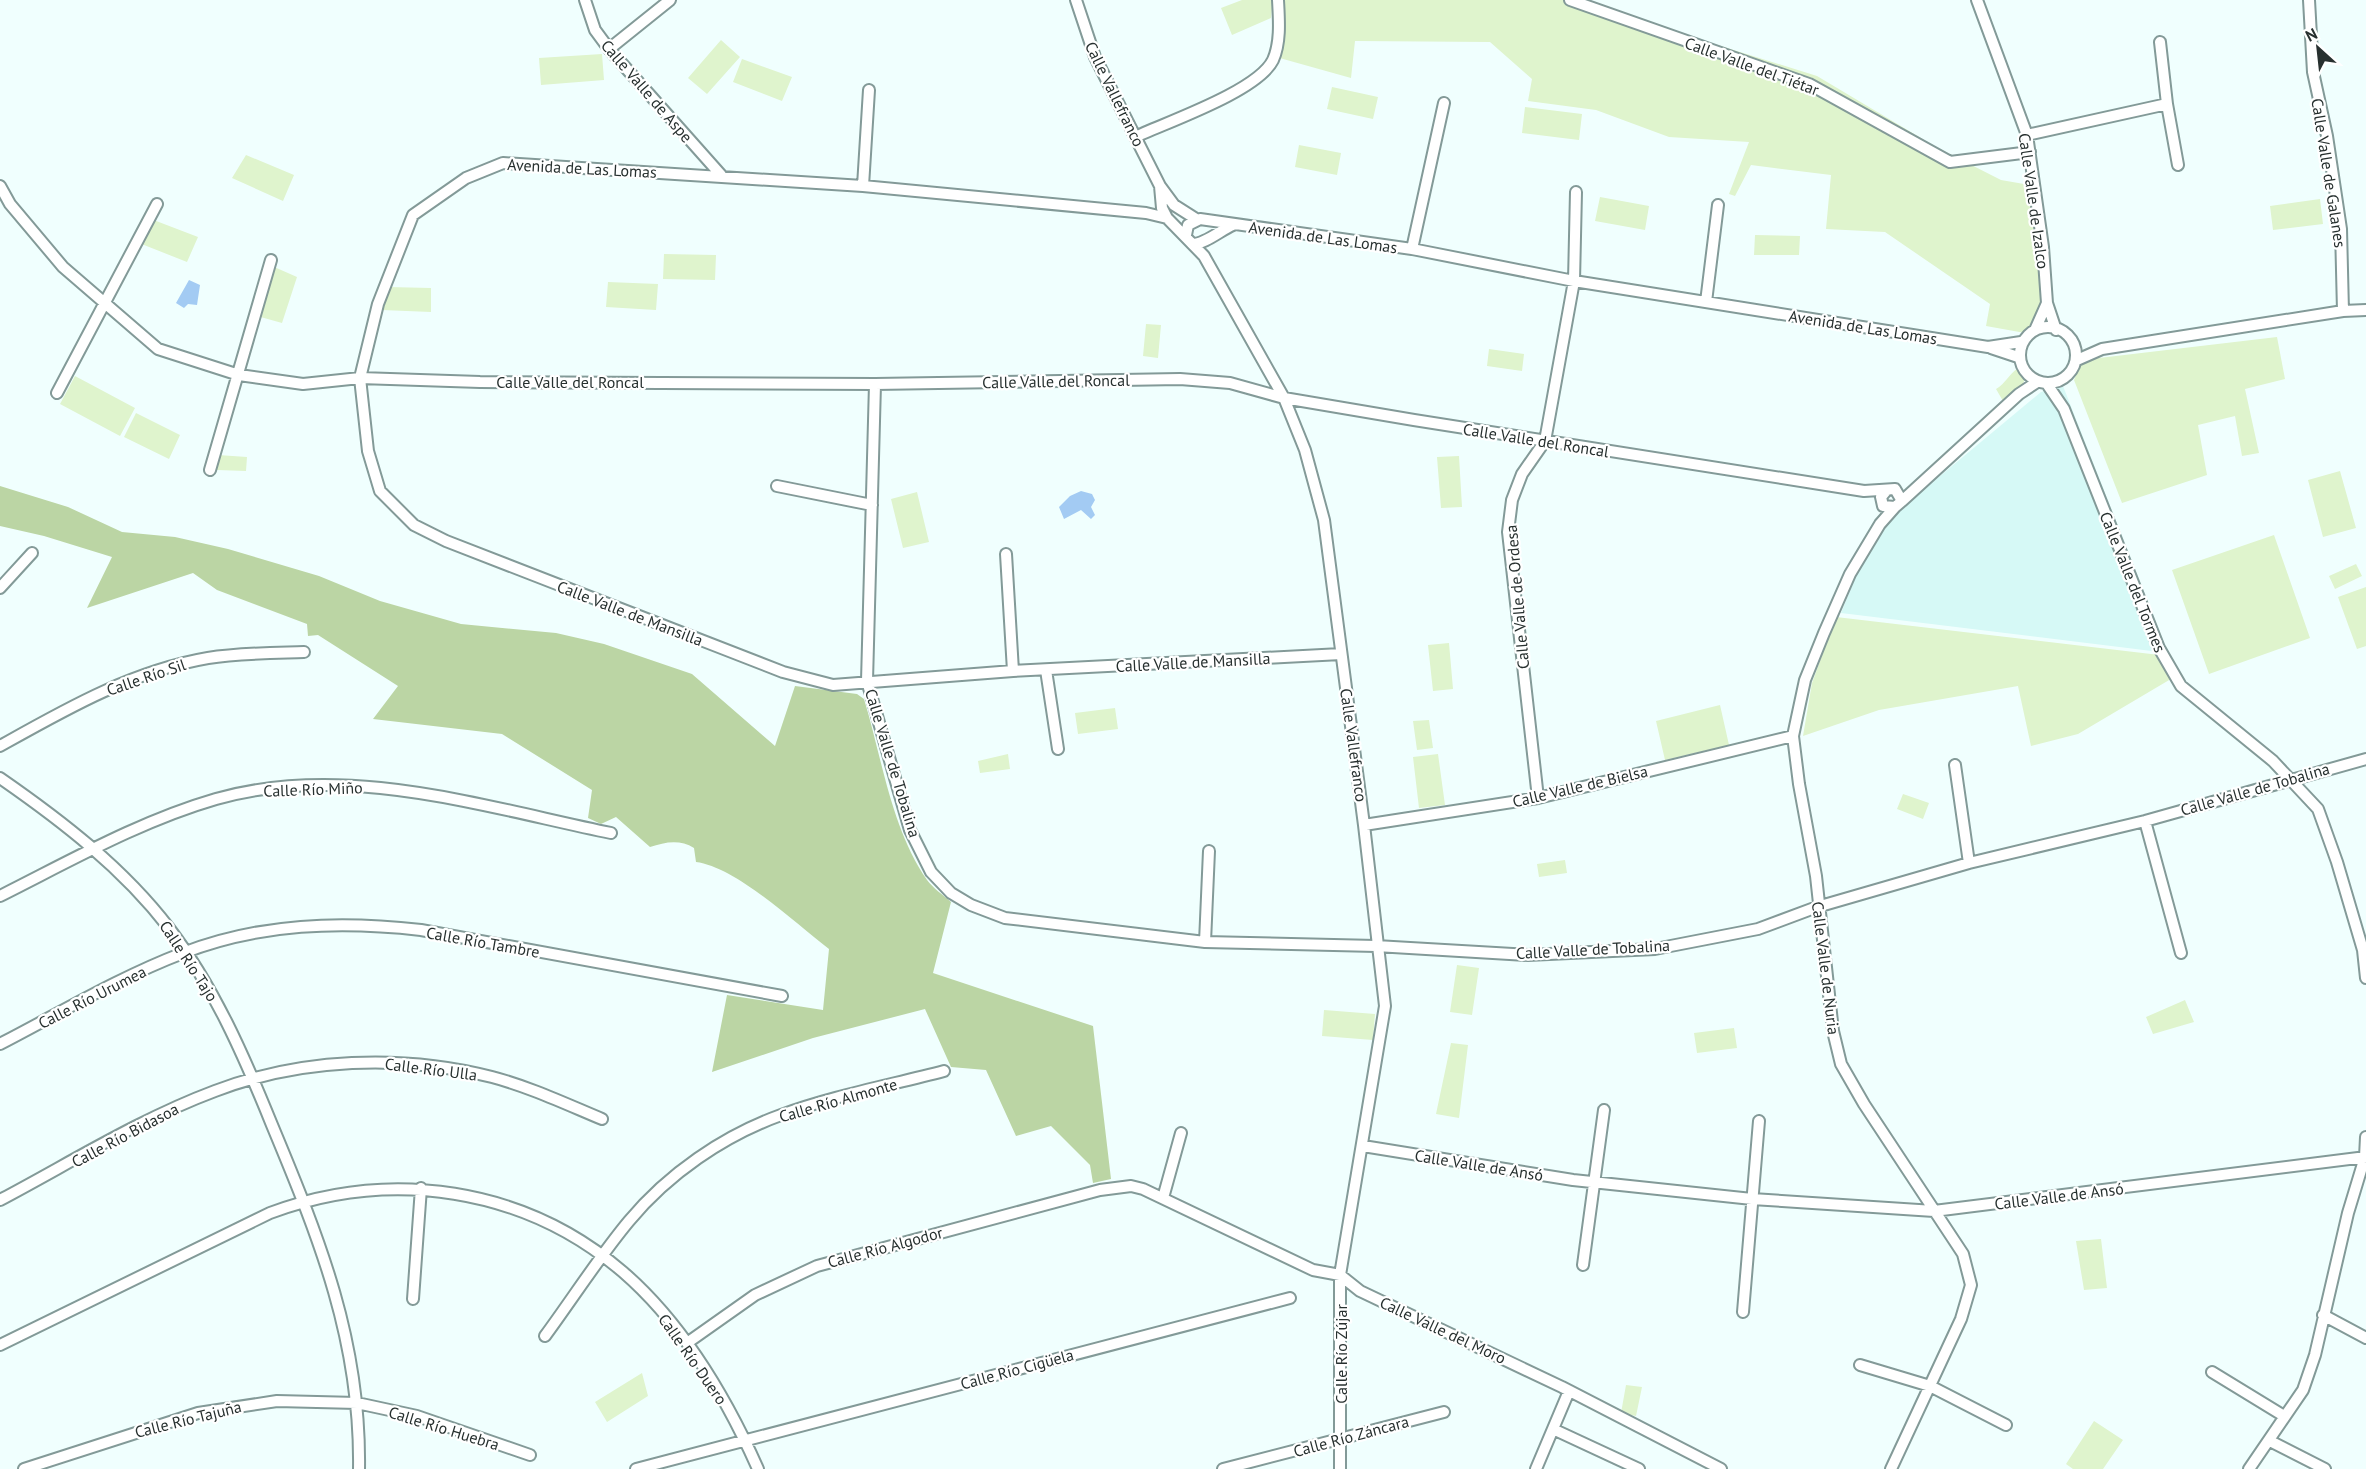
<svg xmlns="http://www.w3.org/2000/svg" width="2366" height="1469" viewBox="0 0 2366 1469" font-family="'PT Sans',sans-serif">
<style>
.built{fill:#d6f9f6}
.green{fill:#dff4cd}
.forest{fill:#bbd5a4}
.water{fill:#a3cbf3}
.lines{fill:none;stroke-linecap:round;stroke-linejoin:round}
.street-casing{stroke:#839a98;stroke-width:14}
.street{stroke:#fff;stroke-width:10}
.labels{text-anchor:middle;stroke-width:4.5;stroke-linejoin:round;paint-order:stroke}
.street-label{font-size:16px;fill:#27302f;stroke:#fff}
</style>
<rect width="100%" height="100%" fill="#f0fffe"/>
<path class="built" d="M2063,386l105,267 -327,-40 15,-37 29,-50 31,-30 125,-104z"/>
<path class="green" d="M1242,0h31l-2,18 -39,17 -11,-27z
M1284,0h297l31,12 205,64 119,71 65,33 40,7c1,36 13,124 -16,146l-39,-7 4,-22 -105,-72 -59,-3 5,-54 -80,-10 -16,31 -6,-2 20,-52 -80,-5 -73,-27 -68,-9 4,-22 -42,-37 -135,-1 -4,37 -75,-21 7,-32z
M721,40l19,17 -33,37 -19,-16z
M602,54l2,26 -63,5 -2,-27z
M742,59l50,18 -10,24 -49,-19z
M1332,87l46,10 -5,22 -46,-10z
M1525,107l57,7 -3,26 -57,-7z
M1299,145l42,8 -4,22 -42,-8z
M246,155l48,20 -11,26 -51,-23z
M1600,197l49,9 -4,24 -50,-9z
M2320,199l3,25 -50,6 -3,-24z
M151,219l47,18 -11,25 -48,-19z
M1755,235l45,1 -1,19h-45z
M664,254l52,1 -1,25 -52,-1z
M272,266l25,11 -15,46 -25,-7z
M608,282l50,2 -2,26 -50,-3z
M388,287l43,1v24l-49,-2z
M1146,324l15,1 -3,33 -15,-2z
M2277,337l8,42 -40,10 14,64 -17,3 -7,-40 -37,9 9,50 -85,28 -48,-123 8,-20z
M1489,349l35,5 -2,17 -35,-5z
M2018,368l7,11 -3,7 -19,15 -7,-12c10,-6 12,-14 22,-21z
M75,376l60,32 -15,28 -60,-32z
M136,413l44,22 -11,24 -45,-22z
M218,455l29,2 -1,14 -29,-1z
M1459,456l3,51 -21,1 -4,-51z
M2340,471l16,57 -33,9 -15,-57z
M917,492l12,50 -26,6 -12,-49z
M2274,535l36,103 -101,36 -37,-104z
M2356,564l6,12 -27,13 -6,-13z
M2366,587v59l-9,3 -19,-52z
M1836,617l332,39 13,17 -103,61 -47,12 -13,-60 -139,24 -76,26 9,-53z
M1449,643l4,46 -20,2 -5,-46z
M1720,705l9,40 -64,15 -9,-39z
M1115,708l3,21 -40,5 -3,-21z
M1429,720l4,28 -16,2 -4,-29z
M1008,754l2,15 -30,4 -2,-12z
M1438,754l7,51 -26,3 -6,-51z
M1903,794l26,9 -6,16 -26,-10z
M1565,860l2,13 -28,4 -2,-13z
M1457,965l22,3 -7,47 -22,-3z
M2185,1000l9,22 -41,12 -7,-17z
M1324,1010l51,4 -2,26 -51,-4z
M1734,1028l3,20 -40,5 -3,-20z
M1451,1043l17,2 -9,73 -23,-4z
M2101,1239l6,49 -23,2 -8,-49z
M642,1373l6,23 -41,26 -12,-20z
M1626,1385l16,2 -6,29 -15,-3z
M2094,1421l29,19 -20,29h-30l-7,-5z"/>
<path class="forest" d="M0,486l68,21 54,25 53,5 53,12 91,27 61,25 81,23 95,9 48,11 88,30 83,72 20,-60 62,8 7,5c18,59 27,129 63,181 6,8 16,15 24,22l-18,71 160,53 18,153 -18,4 -3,-18 -39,-39 -35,10 -30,-66 -35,-3 -26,-58 -112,29 -101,34 15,-77 96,15 6,-61c-34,-26 -93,-82 -133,-87l-2,-14c-14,-9 -29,-6 -44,-1l-34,-30 -15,7 -13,-6 4,-28 -90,-56 -129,-15 25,-33 -80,-51 -10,1 -1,-12 -90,-34 -24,-17 -106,35 25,-51 -68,-21 -44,-10z"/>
<path class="water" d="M189,280l11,5 -3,20 -9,-1 -4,4 -8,-5z
M1081,491l11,3 3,6 -4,7 4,8 -4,4 -10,-9 -17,9 -5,-12 11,-11z"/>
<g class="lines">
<g class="street-casing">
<path id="street" d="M585,0l10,30 14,19 112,126
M1076,0l19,57 65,129 14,19 22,14
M1570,0l239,84 141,78 80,-10
M1977,0l50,135 16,112 4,56 9,27
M2309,0l4,72 14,64 14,93 2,82
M2160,42l7,62 11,61
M609,49l61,-49
M2027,135l140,-31
M1135,137c32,-15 123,-46 138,-77 8,-18 6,-41 5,-60
M0,186l10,18 53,63 95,82 81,26 64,9 57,-6 120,4 395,2 305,-5 50,4 54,15 130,22 450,71 31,-2 7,12 -7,6 -12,-1 -2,-9 6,-7
M863,186l6,-96
M1160,186l2,22 5,10 37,38 80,142 21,52 19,70 40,305 21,181 -45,269v194
M1167,218l-21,-5 -283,-27 -360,-23 -37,15 -53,37 -35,89 -18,74 8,73 12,40 34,34 32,16 337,131 50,13 180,-14 328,-17
M1186,235l2,-10 12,-6 212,30 162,32 414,66 33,-5
M1193,244c12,0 28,-14 40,-19
M1412,249l32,-146
M1706,302l12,-97
M2020 355a28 28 0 1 1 56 0a28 28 0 1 1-56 0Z
M2035,330l12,-27
M1991,348l27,9
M2077,360l25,-11 241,-38 23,-1
M875,384l-8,297 43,149 21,42 20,21 20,12 34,13 200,24 171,4 152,9 127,-6 103,-20 59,-22 152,-44 176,-42 221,-62
M2047,384l17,25 95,239 22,38 92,75 45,48 19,53 26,88 3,28
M57,393l100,-189
M210,470l61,-210
M777,486l95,19
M1902,501l117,-107 18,-12
M1006,554l7,117
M0,588l32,-35
M1046,670l12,79
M0,746c66,-37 132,-75 208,-88 31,-5 64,-5 96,-6
M1955,765l14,98
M0,778c62,43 123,90 169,150 45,59 75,128 103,197 48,115 89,217 87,344
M1538,798l-30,-266 4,-32 10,-26 23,-33 29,-160 2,-89
M2145,821l36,132
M1364,825l174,-27 255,-62
M0,896c70,-35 140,-75 216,-97 130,-37 268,8 395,34
M1205,942l4,-91
M0,1044c60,-31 120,-67 183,-91 77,-30 158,-32 238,-23l361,66
M1363,1146l210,34 179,19 182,12 432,-54
M1163,1198l18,-65
M0,1200c70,-37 140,-81 215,-109 86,-33 187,-37 277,-14 38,10 74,27 110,42
M1583,1265l21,-155
M413,1299l8,-111
M1743,1312l16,-191
M2323,1315l43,23
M545,1336c28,-38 54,-79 84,-115 39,-47 94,-85 152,-106 51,-19 110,-30 163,-44
M687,1343l68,-48 62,-29 283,-76 31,-4 12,3 170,81 27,5 20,16 202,96 159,82
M0,1345l270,-132c120,-45 254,-26 353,59 60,52 103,125 135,197
M1860,1365l70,21 76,39
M2212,1372l72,44
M1555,1430l84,39
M2270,1441l55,28
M24,1469l174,-56 79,-12 80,2 60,13 113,39
M636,1469l654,-171
M1223,1469l221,-57
M1536,1469l33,-78
M1891,1469l70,-150 10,-34 -8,-31 -99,-150 -23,-40 -8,-33 -17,-155 -17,-92 -6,-48 12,-56 19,-47 26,-59 30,-50 15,-17
M2249,1469l54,-79 12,-35 33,-142 17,-56 1,-20"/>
</g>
<use href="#street" class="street"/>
</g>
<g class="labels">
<g class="street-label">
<text transform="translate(1752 66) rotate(20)" y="6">Calle Valle del Tiétar</text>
<text transform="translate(647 91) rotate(49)" y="6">Calle Valle de Aspe</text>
<text transform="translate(1115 94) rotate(64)" y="6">Calle Vallefranco</text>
<text transform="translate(582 168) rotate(3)" y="6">Avenida de Las Lomas</text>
<text transform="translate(2329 173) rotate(81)" y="6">Calle Valle de Galanes</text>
<text transform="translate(2034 201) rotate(82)" y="6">Calle Valle de Izalco</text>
<text transform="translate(1323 237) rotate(8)" y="6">Avenida de Las Lomas</text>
<text transform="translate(1863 327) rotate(9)" y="6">Avenida de Las Lomas</text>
<text transform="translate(1056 381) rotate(-1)" y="6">Calle Valle del Roncal</text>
<text x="570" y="388">Calle Valle del Roncal</text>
<text transform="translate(1536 440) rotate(9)" y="6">Calle Valle del Roncal</text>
<text transform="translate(2133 582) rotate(68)" y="6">Calle Valle del Tormes</text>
<text transform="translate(1517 597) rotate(-95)" y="6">Calle Valle de Ordesa</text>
<text transform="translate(630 613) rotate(21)" y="6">Calle Valle de Mansilla</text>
<text transform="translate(1193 662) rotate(-3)" y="6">Calle Valle de Mansilla</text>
<text transform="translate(146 677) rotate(-19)" y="6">Calle Río Sil</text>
<text transform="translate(1354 745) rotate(82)" y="6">Calle Vallefranco</text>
<text transform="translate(893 763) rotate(73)" y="6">Calle Valle de Tobalina</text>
<text transform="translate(1580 786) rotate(-13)" y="6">Calle Valle de Bielsa</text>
<text transform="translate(313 789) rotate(-2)" y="6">Calle Río Miño</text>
<text transform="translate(2255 789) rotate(-16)" y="6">Calle Valle de Tobalina</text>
<text transform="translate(483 942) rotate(10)" y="6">Calle Río Tambre</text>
<text transform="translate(1593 949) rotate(-3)" y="6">Calle Valle de Tobalina</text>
<text transform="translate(189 961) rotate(57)" y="6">Calle Río Tajo</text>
<text transform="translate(1826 968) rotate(83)" y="6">Calle Valle de Nuria</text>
<text transform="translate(92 997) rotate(-27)" y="6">Calle Río Urumea</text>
<text transform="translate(431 1069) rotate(7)" y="6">Calle Río Ulla</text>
<text transform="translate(838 1100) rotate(-16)" y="6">Calle Río Almonte</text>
<text transform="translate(125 1135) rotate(-28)" y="6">Calle Río Bidasoa</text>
<text transform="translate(1479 1165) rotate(9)" y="6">Calle Valle de Ansó</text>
<text transform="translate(2059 1196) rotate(-7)" y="6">Calle Valle de Ansó</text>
<text transform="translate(885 1247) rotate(-15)" y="6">Calle Río Algodor</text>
<text transform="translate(1443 1330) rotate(25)" y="6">Calle Valle del Moro</text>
<text transform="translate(1341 1354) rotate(-90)" y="6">Calle Río Zújar</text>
<text transform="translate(693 1359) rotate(55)" y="6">Calle Río Duero</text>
<text transform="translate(1017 1369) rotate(-15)" y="6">Calle Río Cigüela</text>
<text transform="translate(188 1419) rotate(-14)" y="6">Calle Río Tajuña</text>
<text transform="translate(444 1428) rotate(17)" y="6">Calle Río Huebra</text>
<text transform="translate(1351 1436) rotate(-15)" y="6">Calle Río Záncara</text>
</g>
</g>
<g transform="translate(2318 48) rotate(333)" stroke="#ffffff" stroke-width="4.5" paint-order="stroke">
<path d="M0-4.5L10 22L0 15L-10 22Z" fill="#27302f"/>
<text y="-9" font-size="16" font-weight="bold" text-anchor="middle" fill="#27302f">N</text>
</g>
</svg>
